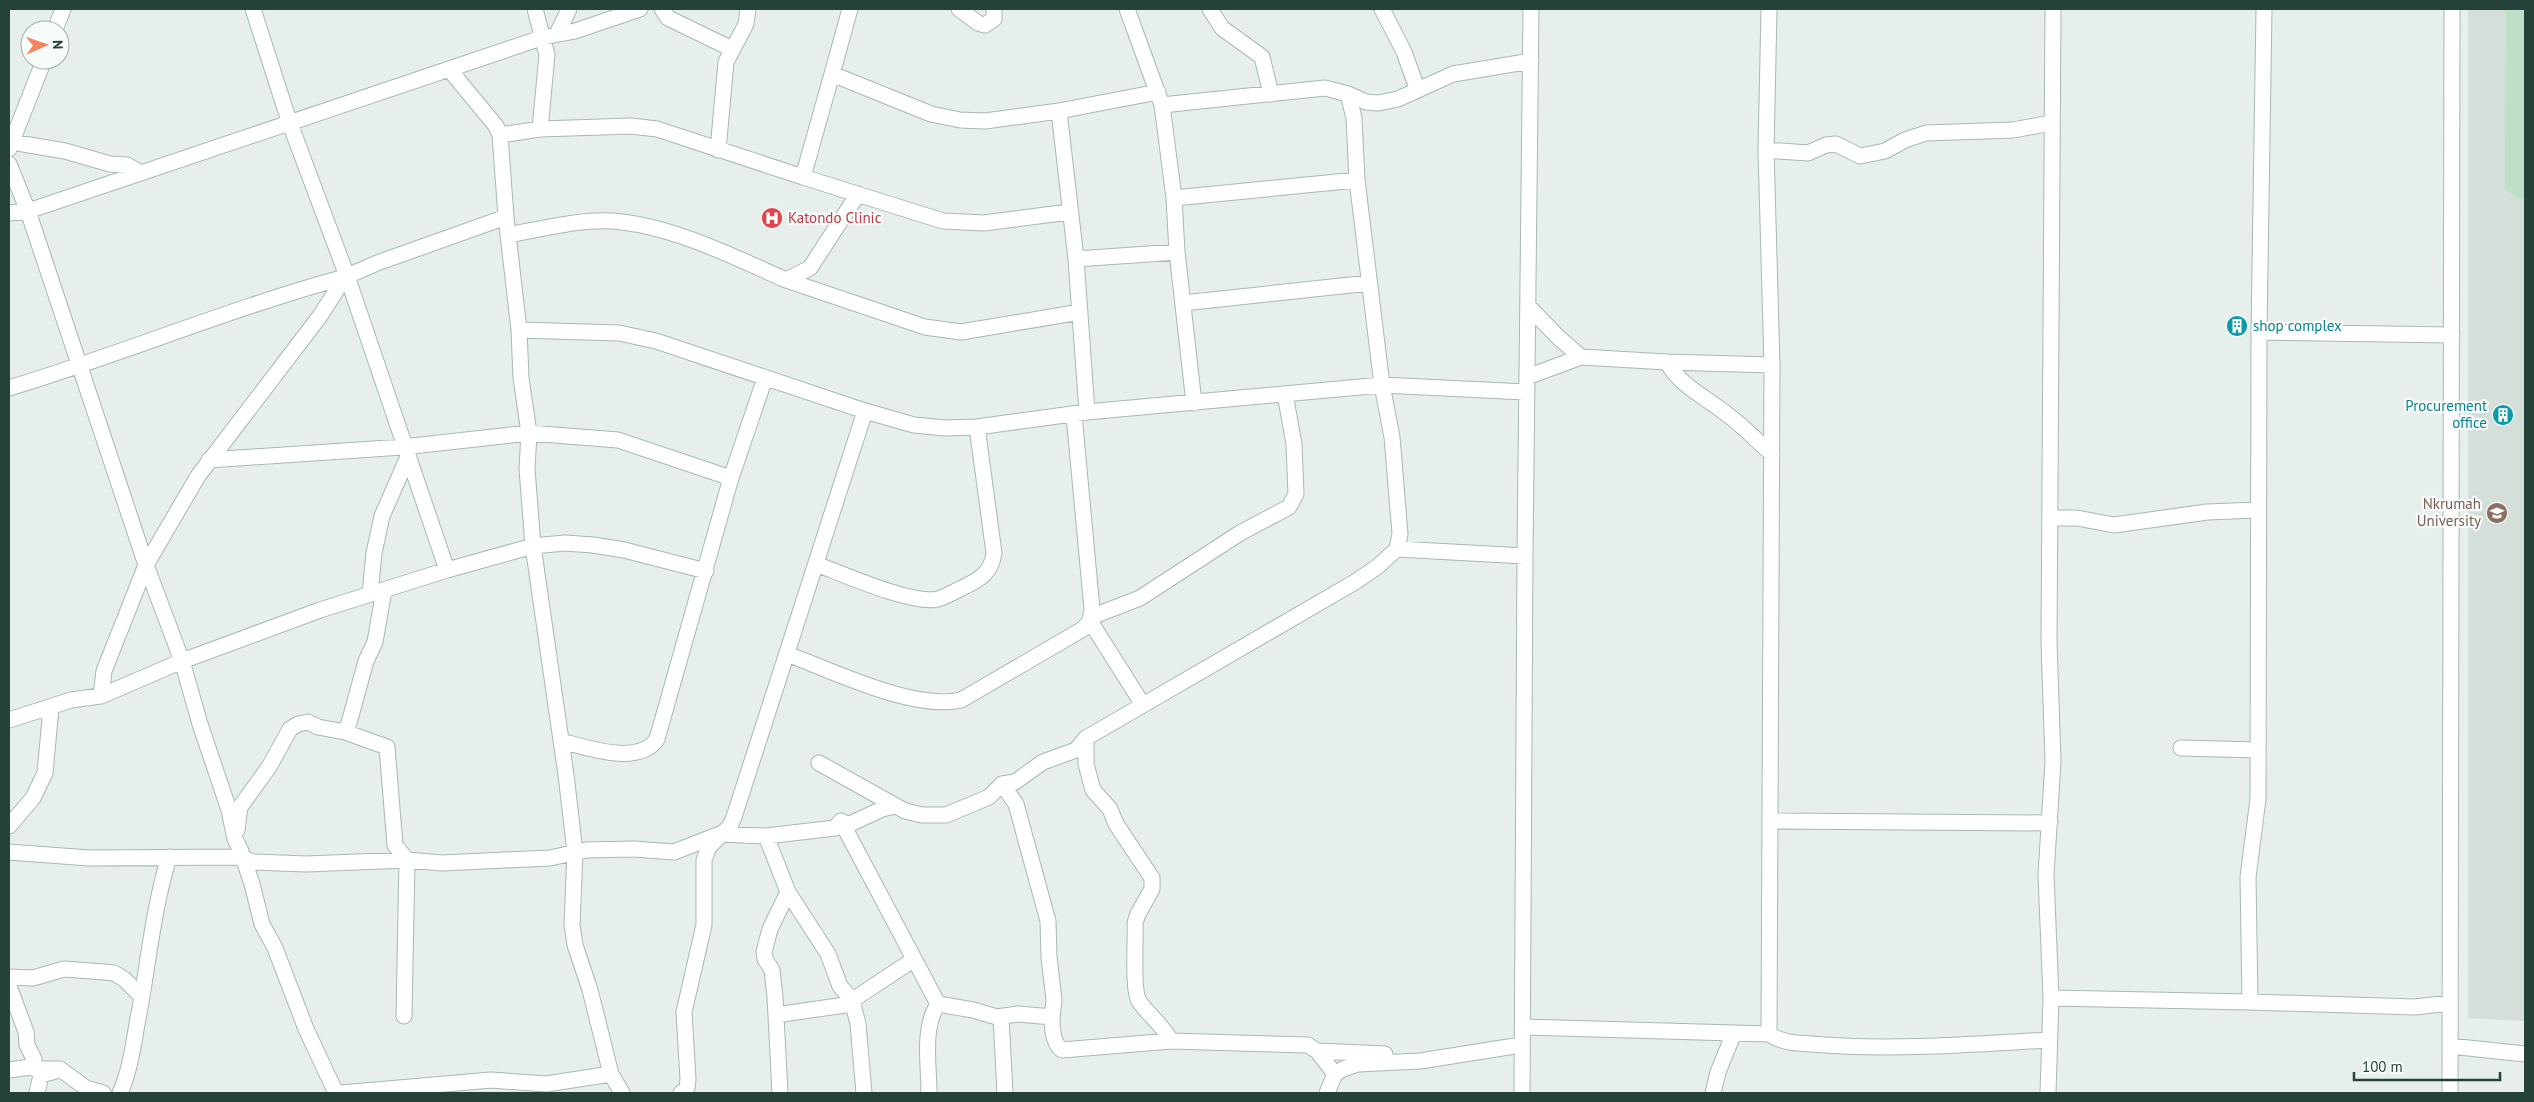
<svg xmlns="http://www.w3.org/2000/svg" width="2534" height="1102" viewBox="0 0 2534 1102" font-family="'PT Sans',sans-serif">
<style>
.built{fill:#d4dfda}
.green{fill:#bfe0c8}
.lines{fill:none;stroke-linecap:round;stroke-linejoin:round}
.minor-casing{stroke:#a8b8b2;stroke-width:17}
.minor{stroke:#fff;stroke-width:15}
.labels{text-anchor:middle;stroke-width:4.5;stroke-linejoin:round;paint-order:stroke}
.health-label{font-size:15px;fill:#be3a42;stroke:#f7fbf9;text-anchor:start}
.culture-label{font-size:15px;fill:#0d838f;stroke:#f7fbf9;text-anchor:start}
.education-label{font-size:15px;fill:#785e54;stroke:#f7fbf9;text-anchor:end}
</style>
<rect width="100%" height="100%" fill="#e6efeb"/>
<path class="built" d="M2468,9h57v1012l-57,-3z"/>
<path class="green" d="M2506,9h19v187l-5,4 -15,-11z"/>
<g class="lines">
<g class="minor-casing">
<path id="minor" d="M253,9l36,112 58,155 100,294
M535,9l12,46 -7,74
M662,9l6,9 64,31
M959,9l19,14 7,2 9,-6v-10
M1127,9l35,96 12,93 3,54 17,151
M1210,9l12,19 40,29 9,37
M1382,9l22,43 13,36
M2264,9l-5,323 193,3
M55,30l8,-21
M557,34l12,-25
M449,69l47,57 4,9
M832,74l18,-65
M1158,92l-99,19 -74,10 -25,-1 -29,-6 -99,-40 -29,103 -146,-48 -26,-3 -91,3 -40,6 6,82 13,113 100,3 37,8 209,70 49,14 31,3 32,-1 110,-15 295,-27 -25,-205 -3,-62 -6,-24 -23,-6 -163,17
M1348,94l18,8 12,1 20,-4 55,-25 78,-13
M1059,111l17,148 11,153
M12,142l53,9 45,13 17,1 12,7
M9,149l35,-89
M718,150l8,-88 20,-38 2,-15
M1766,150l42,3 18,-8 10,-1 24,12 25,-5 20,-11 21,-7 87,-3 38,-7
M9,164l19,47 516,-174 31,-6 65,-22
M803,177l140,44 41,2 85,-11
M858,194l-48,74 -24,12 139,47 36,5 119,-20
M1174,198l183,-18
M9,213l19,-2 118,354 36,96 18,63 29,86 6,29 6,12 -1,6 14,5 52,2 101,-4 35,3 108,-5 36,-8 48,-1 40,3 46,-18 46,2 69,-8 6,-7 7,4 34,-16 14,-3
M508,235c34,-6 71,-16 105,-14 60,5 119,35 173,59
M1076,259l101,-7
M1183,303l186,-20
M1528,306l31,32 22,19 86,5 105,3
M519,330l2,48 8,55 89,7 113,38
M2259,332l-1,467 -10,78 2,125 165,5 35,-4
M1667,362c14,25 39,35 61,53 15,11 29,26 44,39
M1527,377l54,-20
M9,388c113,-34 222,-80 336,-111
M209,460l194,-13 126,-14 -2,36 6,77 33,229 9,77 -3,73 3,20 15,45 21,84 11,19
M2051,518h26l37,7 93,-13 51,-2
M1397,549l128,7
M816,564c27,10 96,41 122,35 9,-3 19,-9 28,-13 16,-8 25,-14 28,-33l-17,-126
M370,594l4,-41 8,-37 25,-57
M1091,617l49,-19 100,-65 49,-26 7,-13 -2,-50 -9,-50
M1090,621l53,84 212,-123 22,-15 20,-18 3,-15 -8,-97 -10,-52 144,7
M787,654c46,17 127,57 174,46l122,-71 7,-8 2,-12 -18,-194
M101,696l3,-25 42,-106 52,-89 122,-160 25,-39 32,-14 129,-46
M9,720l62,-20 30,-4 81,-35 138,-51 127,-40 86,-24 32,-3 28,2 31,5 82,21
M345,732l4,-9 17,-62 9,-19 9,-52
M1086,738v26l7,26 17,19 6,15 36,54v11l-14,25 -3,9c1,17 -3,67 4,78 10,15 24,24 32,40
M561,741c27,7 78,25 96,-2l74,-261 34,-100
M2181,748l77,2
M819,763l86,48 17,4h24l43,-18 13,-13 13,-2 28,-20 33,-12 10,-12 57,-33
M841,821l97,183 35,6 24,7 21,-3 34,3 2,-17 -5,-43 -1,-36 -32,-117 -14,-20
M1770,821l280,2
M9,826l24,-28 12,-25 6,-65
M237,830l3,-23 29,-40 21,-38 8,-5 10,-2 10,5 27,5 42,15 8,98 12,15 -3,156
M766,836l22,56 40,62 12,32 12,14 6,24 6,69
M9,852l80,6 151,-1 5,6 7,21 10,40 13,24 31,81 30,64
M9,977l24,1 31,-9 40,3 10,1 10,6 18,18
M9,986l17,46 1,13 7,14 -3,8 -22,3
M2051,998l199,4
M776,1015l69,-10 68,-45
M1001,1017l4,76
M1052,1017c0,11 1,27 10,33l109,-9 137,4 9,6 18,23
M1524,1027l245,7 3,-669 -6,-215 3,-141
M1769,1034c16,11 36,9 55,11 75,5 150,-1 225,-5
M2450,1046l75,8
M1317,1051l68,3
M31,1065l4,4h25l26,19 17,5
M37,1093l4,-18 15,-4
M120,1093c12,-27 14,-56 20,-85 9,-51 14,-102 29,-151
M341,1093l150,-13 55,4 65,-10
M681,1093l6,-5 1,-9 -4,-67 20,-87v-65l5,-13 21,-21 4,-9 131,-406
M780,1093l-5,-96 -3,-27 -7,-11 -1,-7 6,-23 18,-37
M929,1093c0,-28 -7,-65 9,-89
M1327,1093l8,-19 8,-5 15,-5 62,-3 101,-16
M1522,1093l3,-537 6,-547
M1713,1093l5,-21 16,-39
M2048,1093l3,-95 -5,-123 7,-114 -4,-119 4,-633
M2450,1093l2,-1084"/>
</g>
<use href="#minor" class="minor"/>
</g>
<defs>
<g id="hospital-disc" transform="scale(1.125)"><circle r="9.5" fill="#e0444e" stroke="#f7fbf9"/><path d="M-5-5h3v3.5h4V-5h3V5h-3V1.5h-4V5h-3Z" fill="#fff"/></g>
<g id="building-disc" transform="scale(1.125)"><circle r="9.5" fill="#0f9aa8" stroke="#f7fbf9"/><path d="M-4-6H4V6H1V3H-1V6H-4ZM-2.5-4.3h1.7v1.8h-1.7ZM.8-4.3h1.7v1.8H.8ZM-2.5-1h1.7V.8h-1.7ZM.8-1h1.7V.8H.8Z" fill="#fff"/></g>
<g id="university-disc" transform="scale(1.125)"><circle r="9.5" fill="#8d6e63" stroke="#f7fbf9"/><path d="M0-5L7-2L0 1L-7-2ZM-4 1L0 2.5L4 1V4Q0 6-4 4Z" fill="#fff"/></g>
</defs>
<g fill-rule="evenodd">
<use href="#hospital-disc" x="772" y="218"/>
<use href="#building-disc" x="2237" y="326"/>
<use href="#building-disc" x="2503" y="415"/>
<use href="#university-disc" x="2497" y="513"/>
</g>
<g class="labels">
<g class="health-label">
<text x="788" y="223">Katondo Clinic</text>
</g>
<g class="culture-label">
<text x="2253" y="331">shop complex</text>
<text x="2487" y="411" text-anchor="end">Procurement<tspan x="2487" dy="17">office</tspan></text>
</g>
<g class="education-label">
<text x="2481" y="509">Nkrumah<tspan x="2481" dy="17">University</tspan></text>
</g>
</g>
<rect width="2534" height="1102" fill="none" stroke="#24423a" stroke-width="20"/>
<g transform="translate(45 45) rotate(88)"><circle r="24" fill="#f7fbf9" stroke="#a3b1ad"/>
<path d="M0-4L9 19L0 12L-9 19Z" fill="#f4845f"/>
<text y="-8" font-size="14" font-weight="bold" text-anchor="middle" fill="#24423a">N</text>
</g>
<path d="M2354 1072v8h146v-8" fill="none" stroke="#24423a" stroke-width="2.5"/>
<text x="2362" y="1072" font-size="15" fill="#24423a" stroke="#f7fbf9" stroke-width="4" paint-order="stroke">100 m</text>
</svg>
